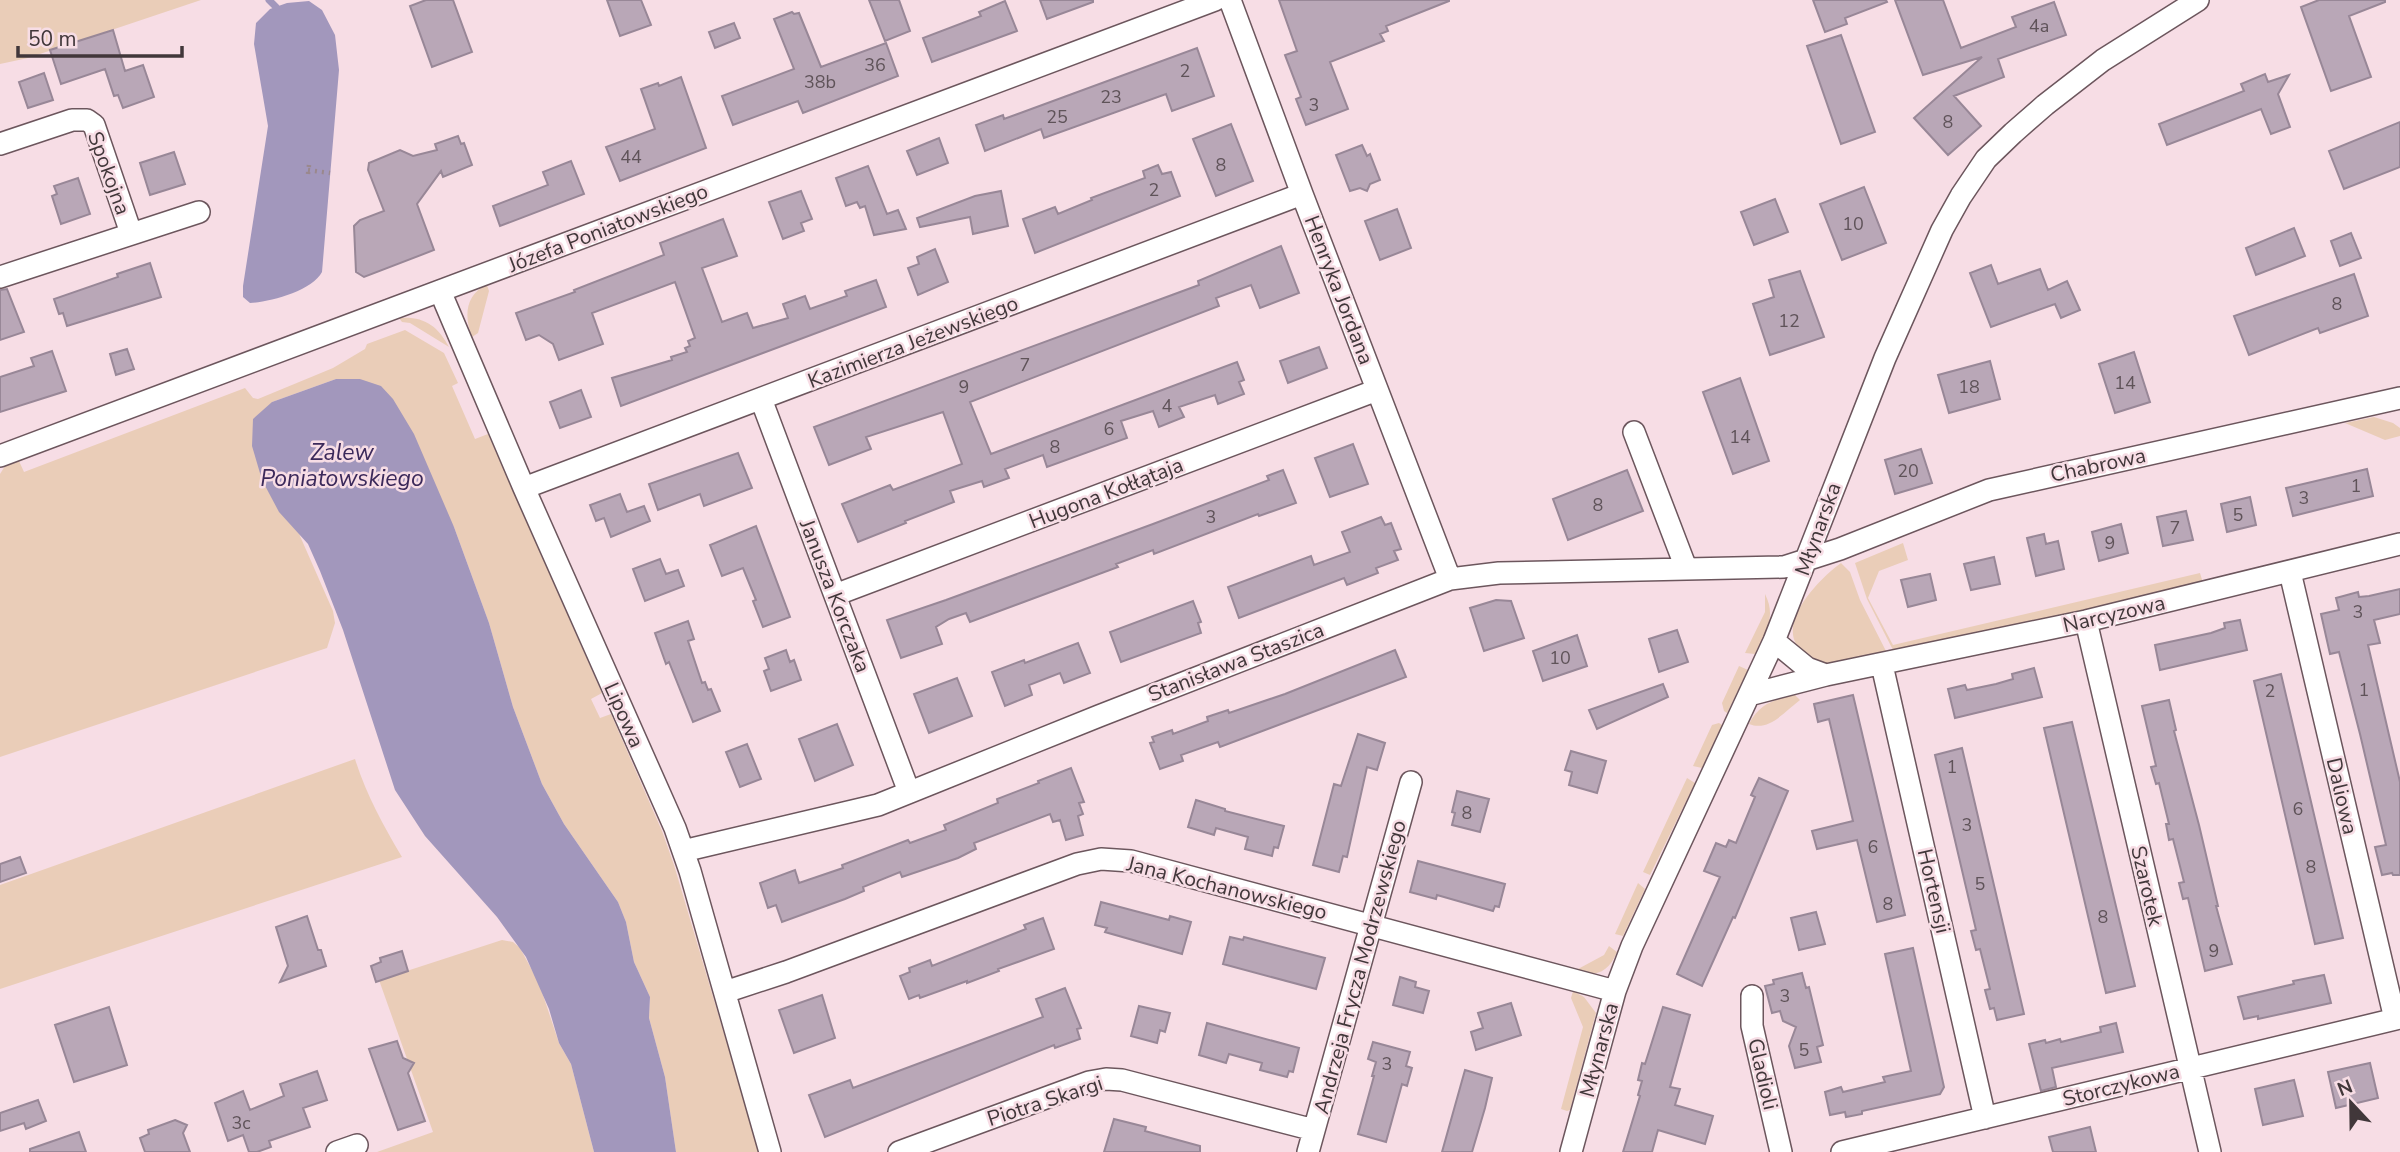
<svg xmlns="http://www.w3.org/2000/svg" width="2400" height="1152" viewBox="0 0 2400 1152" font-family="'Nunito Sans',sans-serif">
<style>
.green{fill:#eacdb8}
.water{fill:#a297bc}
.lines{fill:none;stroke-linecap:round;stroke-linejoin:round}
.stream{stroke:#a297bc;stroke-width:7}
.building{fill:#b9a7b7;stroke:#988797;stroke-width:2}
.minor-casing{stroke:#6c565d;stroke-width:24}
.path{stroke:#9a888d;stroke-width:4.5;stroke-dasharray:2 5;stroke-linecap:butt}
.minor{stroke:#fff;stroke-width:21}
.labels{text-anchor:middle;stroke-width:5;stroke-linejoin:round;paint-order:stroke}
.number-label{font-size:18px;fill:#5f5359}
.street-label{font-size:21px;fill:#41373a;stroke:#f7dde5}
.water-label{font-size:23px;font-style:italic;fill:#3b295a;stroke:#f7dde5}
</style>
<rect width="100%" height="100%" fill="#f7dde5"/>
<path class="green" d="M0,0h201l-173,58 -28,6z
M487,285l2,6 -11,42 -6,4c-8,-20 -7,-43 15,-52z
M399,318c25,-2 39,8 50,29l-39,-24 -8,-1z
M405,330l39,23 14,30 -6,3 23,53 13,-5 114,259 -11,6 9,19 11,-4 51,117 12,34 85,287h-83l-11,-75 -16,-59 1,-21 -16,-35 -8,-40 -8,-20 -54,-78 -22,-40 -29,-77 -24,-84 -35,-96 -94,-148h-24l-64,23 28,134 33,75 2,12 -8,25 -327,109v-283l5,-8 14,-5 5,11 221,-84 8,10 5,1 75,-31 32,-19 2,-5z
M2374,417l19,6 7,5v8l-15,4 -40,-17z
M1903,543l5,17 -29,11 -11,27 25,47 307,-72 3,10 -309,69 -27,-53 -12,-36z
M1841,563l9,9 10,28 28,55c-17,3 -55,14 -70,8 -4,-1 -9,-6 -13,-9 -35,-26 14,-75 36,-91z
M1765,594c12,24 0,38 -10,60l-10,-1 20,-41z
M1739,666l9,4 -21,43 -3,-2 -2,-8z
M1795,695l5,5c-16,12 -31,32 -51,24 11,-21 24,-24 46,-29z
M1719,723l3,2 -20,43 -9,-2 19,-41z
M355,759c11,35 28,66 47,98l-402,132v-104z
M1687,778l8,5 -45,92 -7,-3z
M1638,883l7,6 -22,47 -8,-2z
M502,940l11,2 7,6 19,35 20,60 12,21 23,88h-217l56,-20 -54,-152z
M1609,946l8,6c-8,19 -19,25 -40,21l1,-4 26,-14z
M1573,991l11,6 12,16 -26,97 -3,1 -6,-2 22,-82 -12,-29z"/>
<path class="water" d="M309,1l13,9 13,25 4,35 -17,202c-10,19 -52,30 -72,31l-7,-6v-11l25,-160 -14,-82 2,-21 14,-14 17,-6z
M336,379h24l21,7 12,13 21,35 40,93 35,96 24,84 29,77 22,40 54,78 8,20 8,40 16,35 -1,21 16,59 11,75h-82l-23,-88 -12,-21 -10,-34 -23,-52 -29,-40 -72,-81 -30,-46 -52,-160 -23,-59 -12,-27 -29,-32 -17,-32 -10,-34 1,-27 19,-17z"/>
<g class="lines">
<path class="stream" d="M269,0l7,7"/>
</g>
<path class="building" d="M426,0h27l19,52 -40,15 -22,-61z
M607,0h34l10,25 -31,11z
M869,0h30l11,31 -25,10z
M1040,0h53v2l-46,17z
M1279,0h170v1l-63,25 2,5 -8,3 4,7 -54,21 18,47 -42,16 -10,-26 5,-2 -16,-42 12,-4z
M1813,0h73l1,2 -42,16 2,6 -22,8z
M1895,0h48l18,48 55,-21 -4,-10 42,-15 12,33 -68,24 6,18 -50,19 27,30 -33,29 -34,-37 68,-61 -59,18z
M2319,0h66v2l-36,14 22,61 -40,14 -30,-84z
M1005,1l12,30 -85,31 -9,-24 58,-22 -2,-4z
M792,12l2,2 5,-1 22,54 65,-24 12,33 -95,37 -5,-12 -65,24 -11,-29 72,-27 -20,-50z
M734,23l6,15 -25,10 -6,-16z
M113,30l12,41 18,-6 11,32 -31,11 -5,-13 -4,1 -9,-27 -44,15 -11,-34z
M1841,35l34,97 -34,12 -34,-98z
M1197,48l17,48 -42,15 -6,-17 -122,44 -3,-9 -56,22 -9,-26 27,-10 1,4z
M44,73l9,27 -25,8 -9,-26z
M2265,74l3,8 21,-7 -11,19 12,33 -19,7 -10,-25 -94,36 -8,-21 85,-33 -3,-7z
M681,77l25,71 -86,33 -14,-34 49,-18 -14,-40 17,-6 1,3z
M2400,122v45l-56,22 -15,-38z
M1231,124l22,57 -37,15 -23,-57z
M458,136l3,8 3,-1 8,22 -29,12 -2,-6 -24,33 17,46 -70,27 -8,-5 -2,-46 6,-6 24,-9 -16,-41 1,-7 31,-13 13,6 24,-6 -2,-6z
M939,138l9,25 -31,12 -10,-24z
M1362,145l5,11 3,-2 10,26 -10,4 -3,7 -7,-3 -10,3 -14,-36z
M174,152l11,32 -35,11 -10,-32z
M571,161l13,33 -84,32 -7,-20 55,-21 -5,-13z
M1158,165l4,9 9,-2 9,24 -145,57 -12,-34 32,-12 3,7 34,-14 -1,-2 54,-20 -2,-7z
M868,166l19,48 11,-4 8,19 -32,6 -9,-29 -5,2 -3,-6 -11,4 -10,-28z
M78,178l12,36 -29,10 -9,-28 5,-2 -3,-8z
M1864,187l22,56 -44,17 -22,-56z
M801,191l11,28 -11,4 3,8 -21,8 -14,-37z
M1001,191l7,35 -35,8 -3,-17 -50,10 -3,-9 58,-22z
M1775,199l13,33 -34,13 -13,-33z
M1397,209l14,39 -31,12 -15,-39z
M723,219l14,37 -35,12 20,54 25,-9 6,15 35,-10 -5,-14 22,-8 5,13 37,-13 -2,-5 31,-11 10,27 -265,99 -9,-28 60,-18 -1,-3 16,-5 -2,-4 5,-2 -2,-5 7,-3 -20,-56 -83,31 11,31 -44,16 -6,-16 -14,-9 -13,5 -10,-27 59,-21 -1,-2 90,-35 -4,-12z
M2294,228l11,28 -49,19 -10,-27z
M2351,233l10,25 -21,8 -9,-25z
M1281,246l18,47 -39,15 -9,-23 -35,13 3,8 -249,96 21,52 246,-92 7,18 -5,2 5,12 -26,10 -3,-9 -36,12 5,10 -25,10 -6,-16 -32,10 6,17 -80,29 -4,-12 -38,14 4,9 -25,9 -2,-6 -32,10 4,11 -49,19 1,2 -48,19 -16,-38 48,-19 3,5 69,-26 -19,-52 -77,25 5,12 -42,16 -15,-38 385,-142 -1,-4z
M935,249l13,33 -30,13 -10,-27 11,-4 -2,-7z
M150,263l11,34 -94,29 -4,-13 -4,1 -5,-15 64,-22 -1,-3z
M1991,265l7,19 42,-15 8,21 19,-9 13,29 -19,8 -6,-14 -64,23 -21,-54z
M1800,271l24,66 -54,18 -17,-51 21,-7 -5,-17z
M2354,274l14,42 -48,17 -2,-5 -69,27 -15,-39z
M7,289l17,43 -24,8v-50z
M1319,347l8,21 -39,15 -8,-22z
M127,349l7,20 -18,6 -6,-21z
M52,351l14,40 -66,21v-35l34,-11 -3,-8z
M2134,352l16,50 -35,11 -16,-49z
M1990,361l10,38 -51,14 -11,-38z
M1740,378l29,83 -36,13 -30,-82z
M581,390l10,27 -31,11 -10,-26z
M1353,444l15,40 -38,13 -15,-39z
M1921,449l11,34 -37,11 -10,-34z
M738,453l14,35 -48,18 -4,-12 -42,16 -9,-26z
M2367,469l6,27 -80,20 -7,-28z
M1283,470l13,33 -37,13 -1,-2 -104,40 -1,-4 -37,14 2,3 -148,55 -4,-9 -17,6 -13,8 6,17 -41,14 -14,-38 59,-20 207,-76 116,-44 -2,-4z
M1627,470l16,41 -75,29 -15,-41z
M620,494l7,18 17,-6 6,15 -39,16 -7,-19 -8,3 -6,-16z
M2250,497l6,28 -29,7 -6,-28z
M2186,511l7,29 -30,6 -6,-29z
M1381,517l4,8 6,-2 10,26 -7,2 4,9 -22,8 2,5 -31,12 -3,-7 -105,40 -11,-31 83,-31 3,9 36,-13 -8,-20z
M2121,524l7,29 -29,8 -7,-29z
M756,526l34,91 -27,10 -10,-26 3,-1 -13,-32 -21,8 -12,-31z
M2044,534l2,10 12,-3 6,28 -28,7 -9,-38z
M1994,557l6,27 -29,6 -7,-26z
M660,559l6,15 12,-4 6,16 -39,15 -12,-32z
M1930,574l6,26 -28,7 -7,-27z
M2400,589v25l-26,6 6,23 -12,2 32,137v93h-7l-1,-2 -10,2 -7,-28 11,-2 -26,-111 -21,-82 -9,2 -9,-40 18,-4 -3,-12 22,-6 1,5 10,-1z
M1496,600l15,1 13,37 -40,13 -14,-43z
M1193,601l8,21 -3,1 3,10 -80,29 -11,-30z
M2240,620l7,30 -87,20 -5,-25 56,-12 14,-5 -1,-5z
M688,621l6,18 -6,2 14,42 3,-1 3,8 3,-1 9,22 -27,11 -24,-60 -3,2 -11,-31z
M1677,630l11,32 -29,10 -10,-33z
M1577,635l10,31 -44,15 -10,-30z
M1078,643l12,30 -26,10 -4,-10 -31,12 3,10 -27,11 -13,-34 32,-12 1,3z
M786,650l4,12 4,-2 7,20 -30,11 -7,-20 5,-2 -4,-11z
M1395,650l11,27 -186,70 -2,-5 -37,13 2,6 -23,8 -10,-26 4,-1 -2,-5 20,-7 1,4 35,-13 -1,-4 21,-7 1,3 56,-19z
M2034,668l8,29 -87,21 -7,-29 17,-4 2,5 29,-6 17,-5 -1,-5z
M2281,674l62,264 -28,6 -61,-263z
M957,678l15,38 -43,17 -15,-39z
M1663,684l5,13 -71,32 -8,-19z
M1853,695l52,220 -28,7 -20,-82 -40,9 -5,-18 41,-10 -24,-102 -11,3 -4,-18z
M2169,700l7,30 -2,1 25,94 19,81h-2l16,58 -27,7 -17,-73 -5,1 -4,-16 5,-1 -11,-43 -4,1 -3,-16h3l-10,-41 -3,1 -5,-17 5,-1 -14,-60z
M2072,722l63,264 -29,7 -62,-265z
M837,724l16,41 -38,16 -16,-42z
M1358,734l27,9 -8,27 -10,-3 -20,90 -4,-1 -4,16 -26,-7 21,-81 7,2z
M747,744l14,35 -21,8 -14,-35z
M1962,748l62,266 -27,6 -3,-12 -4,1 -5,-19 5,-1 -10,-40 -4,1 -5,-19 5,-1 -41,-175z
M1571,751l35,10 -9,32 -28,-8 3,-13 -7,-2z
M1071,768l13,34 -5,1 4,11 -5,2 5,19 -17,5 -6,-20 -7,2 -3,-8 -76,29 2,6 -18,9 -56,19 -2,-5 -37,15 1,4 -19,8 -63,23 -6,-17 -8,3 -8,-25 35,-13 4,13 44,-15 -1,-3 66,-25 2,3 36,-13 -2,-5 54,-22 -1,-4 42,-16 -1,-2z
M1759,778l29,13 -53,127 -2,-1 -31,69 -25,-12 43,-97 -16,-6 12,-28 10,4 3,-7 7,3 19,-46 -4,-2z
M1457,791l32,8 -9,33 -28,-7 3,-12 -3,-1z
M1196,800l29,9v2l59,15 -6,22 -4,-1 -2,9 -27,-7 3,-12 -32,-9 -2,7 -26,-8z
M20,857l6,16 -26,9v-18z
M1418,861l87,23 -6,23 -4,-1 -2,5 -56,-16 -1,4 -26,-7z
M1101,902l68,18 1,-4 21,6 -9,32 -77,-22 2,-4 -12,-3z
M1816,912l9,32 -26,6 -8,-32z
M307,916l11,34h3l5,16 -46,16 8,-16 -12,-39z
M1043,918l11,31 -56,20 1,2 -32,12v-2l-47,17 -1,-3 -10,4 -9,-23 10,-4 -1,-4 21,-8 2,6 94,-37 -2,-4z
M1230,937l13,3 1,-3 81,21 -9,31 -93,-25z
M1913,948l31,139 -4,7 -78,17v3l-16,3 -1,-5 -15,3 -5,-23 16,-5 2,5 42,-10 -2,-5 28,-6 -26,-117z
M402,951l6,20 -32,11 -5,-16 10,-4 -1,-4z
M1802,973l4,15 3,-1 14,58 -6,2 4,15 -26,6 -6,-22 7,-19 -13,-6 -3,-10 -8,2 -7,-27 9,-2 -1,-4z
M2324,975l7,28 -73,16v-3l-14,3 -6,-22 56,-13 -1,-3z
M1400,977l16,5 -1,5 14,4 -6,22 -30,-8z
M1065,988l16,40 -4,1 3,10 -25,9 -1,-3 -229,92 -16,-42 41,-15 3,8 190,-71 -7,-18z
M822,995l13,43 -41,15 -15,-43z
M1511,1003l10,32 -45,15 -5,-18 12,-4 -5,-15z
M1139,1006l31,7 -5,19 -5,-2 -3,13 -26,-7z
M109,1007l18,58 -53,17 -19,-57z
M1663,1007l27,8 -20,72 10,2 -5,16 38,11 -8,28 -47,-14 -6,22h-29l17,-56 -2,-1 4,-14 -4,-1 4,-17 3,1z
M1207,1023l92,25 -6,24 -4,-1 -2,6 -27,-7 2,-7 -33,-9 -3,9 -27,-8z
M2116,1023l7,29 -71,16 4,19 -15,4 -12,-47 16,-4 1,3 14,-4 1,3 40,-10 -1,-5z
M397,1041l6,17 11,5 -6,10 17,48 -27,9 -29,-81z
M1373,1042l37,10 -4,14 6,2 -5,18 -5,-2 -16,58 -28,-8 16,-58h-2l4,-14 -8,-3z
M2370,1063l8,35 -42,10 -8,-36z
M1465,1070l27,8 -7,30 -13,44h-30z
M317,1071l10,29 -24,8 7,19 -41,14 2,6 -14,5h-8l-6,-17 -15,6 -13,-38 28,-12 7,19 34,-14 -4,-12z
M2294,1080l9,36 -40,9 -8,-36z
M38,1100l8,21 -20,8 -2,-6 -24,8v-18z
M1114,1119l32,8 -1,4 55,15v6h-96z
M175,1120l12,5 -4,8 7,19h-45l-5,-14 9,-4 -1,-4z
M2090,1127l6,25h-43l-4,-15z
M79,1132l7,20h-56v-3z"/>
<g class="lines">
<g class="minor-casing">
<path id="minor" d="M1230,0l72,194 148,385
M0,144l72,-24h15l7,5 37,108
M0,277l199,-65
M440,291l84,197 151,340 15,43 80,281
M761,399l148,393
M1634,432l52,136
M0,456l1215,-456
M524,488l778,-294
M2290,572l105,447
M835,595l542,-205
M2086,621l124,531
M1774,641l33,27 19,7 260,-54 314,-77
M1882,665l103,453
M1749,695l77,-20
M683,851l195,-46 221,-89 351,-137 49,-6 285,-6 56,-18 149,-59 411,-92
M725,992l61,-20 291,-108 24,-5 30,2 484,130
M1752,996v30l29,126
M337,1152l20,-7
M899,1152l190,-70 17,-3 16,1 192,50
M1308,1152l103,-370
M1571,1152l44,-161 17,-45 142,-305 111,-283 57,-128 19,-34 25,-37 27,-26 32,-28 58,-45 95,-60
M1842,1152l558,-134"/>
</g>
<path class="path" d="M308,170l22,3
M308,174l1,-9"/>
<use href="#minor" class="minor"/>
</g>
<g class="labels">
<g class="number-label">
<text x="2039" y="32">4a</text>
<text x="875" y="71">36</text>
<text x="1185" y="77">2</text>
<text x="820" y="88">38b</text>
<text x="1111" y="103">23</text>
<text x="1314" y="111">3</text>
<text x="1057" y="123">25</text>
<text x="1948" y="128">8</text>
<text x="631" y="163">44</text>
<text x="1221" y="171">8</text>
<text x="1154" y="196">2</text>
<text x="1853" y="230">10</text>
<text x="2337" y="310">8</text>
<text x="1789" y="327">12</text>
<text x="1025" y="371">7</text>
<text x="2125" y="389">14</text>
<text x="964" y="393">9</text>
<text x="1969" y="393">18</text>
<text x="1167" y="412">4</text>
<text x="1109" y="435">6</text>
<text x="1740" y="443">14</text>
<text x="1055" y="453">8</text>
<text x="1908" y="477">20</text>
<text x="2356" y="492">1</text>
<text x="2304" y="504">3</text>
<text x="1598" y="511">8</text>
<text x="2238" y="521">5</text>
<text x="1211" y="523">3</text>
<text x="2175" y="534">7</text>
<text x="2110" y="549">9</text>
<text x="2358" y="618">3</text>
<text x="1560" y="664">10</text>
<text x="2364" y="696">1</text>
<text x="2270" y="697">2</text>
<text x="1952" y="773">1</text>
<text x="2298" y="815">6</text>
<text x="1467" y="819">8</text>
<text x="1967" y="831">3</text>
<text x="1873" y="853">6</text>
<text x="2311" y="873">8</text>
<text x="1980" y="890">5</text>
<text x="1888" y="910">8</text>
<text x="2103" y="923">8</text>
<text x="2214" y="957">9</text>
<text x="1785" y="1002">3</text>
<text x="1804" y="1056">5</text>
<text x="1387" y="1070">3</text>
<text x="241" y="1129">3c</text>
</g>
<g class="street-label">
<text transform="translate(109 173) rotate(70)" y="7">Spokojna</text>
<text transform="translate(608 228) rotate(-21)" y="7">Józefa Poniatowskiego</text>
<text transform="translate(1339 290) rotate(69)" y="7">Henryka Jordana</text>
<text transform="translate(913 342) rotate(-21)" y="7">Kazimierza Jeżewskiego</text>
<text transform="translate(2098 465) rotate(-12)" y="7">Chabrowa</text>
<text transform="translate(1106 493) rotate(-21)" y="7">Hugona Kołłątaja</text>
<text transform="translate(1818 529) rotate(-70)" y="7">Młynarska</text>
<text transform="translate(835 596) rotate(69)" y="7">Janusza Korczaka</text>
<text transform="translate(2114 614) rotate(-13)" y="7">Narcyzowa</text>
<text transform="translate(1236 662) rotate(-21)" y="7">Stanisława Staszica</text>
<text transform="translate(624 715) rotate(66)" y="7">Lipowa</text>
<text transform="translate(2342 796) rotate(77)" y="7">Daliowa</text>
<text transform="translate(2147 886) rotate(77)" y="7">Szarotek</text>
<text transform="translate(1227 888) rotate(14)" y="7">Jana Kochanowskiego</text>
<text transform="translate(1934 891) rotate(77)" y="7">Hortensji</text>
<text transform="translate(1360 967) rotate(-75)" y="7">Andrzeja Frycza Modrzewskiego</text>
<text transform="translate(1599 1050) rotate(-75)" y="7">Młynarska</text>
<text transform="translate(1763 1074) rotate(77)" y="7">Gladioli</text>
<text transform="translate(2121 1085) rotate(-14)" y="7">Storczykowa</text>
<text transform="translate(1045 1101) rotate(-18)" y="7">Piotra Skargi</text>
</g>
<g class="water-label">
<text x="342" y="460">Zalew<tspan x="342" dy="26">Poniatowskiego</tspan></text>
</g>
</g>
<g transform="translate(2351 1103) rotate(338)" stroke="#f7dde5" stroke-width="5" paint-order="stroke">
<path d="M0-5L12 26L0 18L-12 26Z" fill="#41373a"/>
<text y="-10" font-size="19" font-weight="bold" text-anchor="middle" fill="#41373a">N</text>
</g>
<path d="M18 46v10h164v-10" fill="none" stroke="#41373a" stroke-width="3.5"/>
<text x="28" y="46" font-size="21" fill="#41373a" stroke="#f7dde5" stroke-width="5" paint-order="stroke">50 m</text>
</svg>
